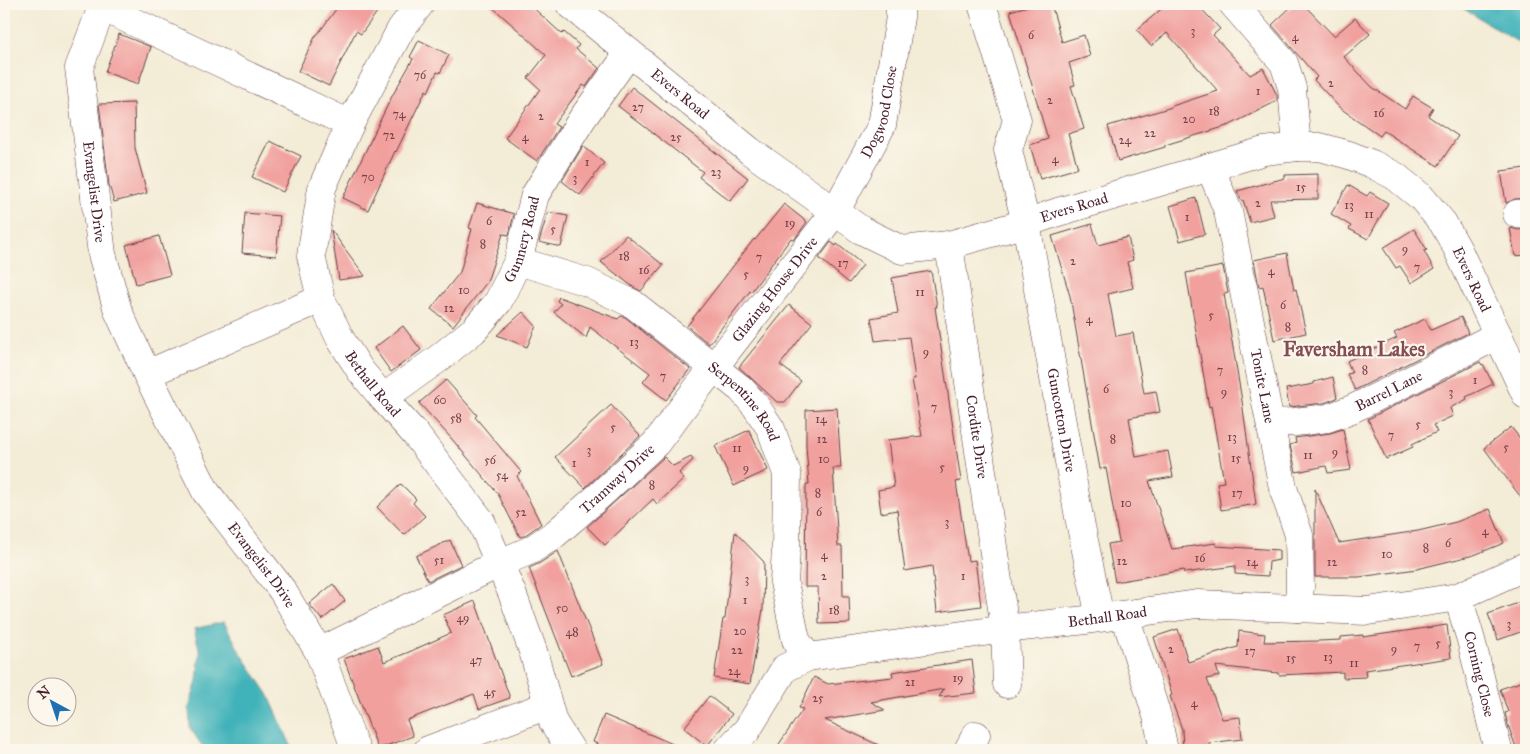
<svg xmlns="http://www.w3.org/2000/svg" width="1530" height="754" viewBox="0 0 1530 754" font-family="'IM FELL Great Primer',serif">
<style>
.water{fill:#41b2b9;stroke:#466872}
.building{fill:#f1a09e}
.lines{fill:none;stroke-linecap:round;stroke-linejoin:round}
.street-casing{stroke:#633e45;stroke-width:29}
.street{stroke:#fff;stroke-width:28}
.labels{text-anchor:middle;stroke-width:4.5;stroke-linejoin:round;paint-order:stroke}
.number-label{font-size:12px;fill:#743f48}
.street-label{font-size:15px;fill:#4a1f2b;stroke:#fbf7ec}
.district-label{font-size:20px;font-weight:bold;fill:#844c53;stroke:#fbf7ec}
</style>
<rect width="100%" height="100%" fill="#fbf7ec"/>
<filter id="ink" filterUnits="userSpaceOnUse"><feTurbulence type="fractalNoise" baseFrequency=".02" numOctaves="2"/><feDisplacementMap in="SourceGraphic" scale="10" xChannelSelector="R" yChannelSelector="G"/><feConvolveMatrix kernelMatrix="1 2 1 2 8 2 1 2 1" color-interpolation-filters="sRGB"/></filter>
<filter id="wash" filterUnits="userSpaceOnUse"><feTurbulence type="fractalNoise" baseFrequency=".0096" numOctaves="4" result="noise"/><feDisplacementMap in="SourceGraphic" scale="20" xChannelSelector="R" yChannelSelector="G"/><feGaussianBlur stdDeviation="1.12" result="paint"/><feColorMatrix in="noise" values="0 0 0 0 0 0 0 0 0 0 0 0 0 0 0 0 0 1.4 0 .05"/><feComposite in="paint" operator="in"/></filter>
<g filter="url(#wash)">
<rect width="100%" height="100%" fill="#f3ecd6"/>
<path class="water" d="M1456,4h70v43z
M224,622l15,28 29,44 25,56h-88l-15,-22 -1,-20 8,-27 3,-29 -6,-23z"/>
<g id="blocks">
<path class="building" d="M340,4h43l-22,30 -5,-3 -27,55 -31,-15 18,-36h1z
M489,4h40l33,30 2,-2 15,13 -3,4 23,19 -13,19 -3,-2 -29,39 5,3 -22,34 -32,-23 35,-49 -12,-11 18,-23z
M1035,4h16l11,38 22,-7 6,21 -21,7 6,22 -4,1 13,43 -16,5 10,34 -38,11 -10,-34 18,-6 -38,-128z
M1167,4h30l23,25 -7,6 37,40 13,-7 14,27v6l-47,24 -65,20v2l-47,14 -10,-35 64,-19v-1l46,-15 -51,-58 -16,13 -14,-16z
M1294,4h9l31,32 21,-18 15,16 -26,23 28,30 33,22 8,-13 20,12 -5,8 30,20 -20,30 -54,-35 -4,5 -40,-28 -26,-28 3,-3 -45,-52z
M119,34l32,13 -13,37 -33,-12z
M419,40l30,15 -9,18 -3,-1 -9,20 -2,-2 -30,62 -1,-1 -27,59 -25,-12 48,-100 22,-39 -3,-2z
M632,87l116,91 -18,23 -31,-24 4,-5 -85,-66z
M134,103l1,45 12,45 -33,9 -5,-17 -10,-81z
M270,141l31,15 -18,36 -31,-15z
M583,146l21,17 -24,32 -18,-14z
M1526,168v30l-11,1 -9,4 -5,-32z
M1318,174v25l-48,1 4,16 -24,6 -7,-22h-2l-4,-9 48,-13v-3z
M1348,185l19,11 3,-4 18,11 -20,36 -19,-10 2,-3 -20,-12z
M1196,198l9,36 -25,7 -10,-35z
M477,203l37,11 -5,21 -6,-1 -16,48 -34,44 -22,-17 29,-37 12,-43 -3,-1z
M784,204l23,18 -13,18 -3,-2 -40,54 -1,-1 -41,53 -22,-18 67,-87 1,1z
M548,212l20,4 -7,31 -22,-5z
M245,213l35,3 -4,40 -34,-3z
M1092,224l6,21 30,-8 5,23 -6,2 6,26 -25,6 8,42 17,-3 11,60 12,-2 4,21 -31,6 7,39 32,-6 5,26 -24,4 23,68 44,-6v3l63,4v10l-10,2 -1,14 -33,-2v-8l-51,7v-3l-69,12 -7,-38 11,-2 -13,-74 -6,1 -30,-173 -18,-60z
M1510,228l8,2 8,-1v26l-11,1z
M1414,229l13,21 -3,1 10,18 -23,14 -11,-17 -4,2 -13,-20z
M331,230l34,46 -26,4z
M626,235l37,30 -22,26 -8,-4 -32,-25z
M159,236l11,39 -34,9 -10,-39z
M831,242l5,4 1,-2 26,21 -14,18 -30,-25z
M1287,253l7,37 2,-1 10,44 -32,7 -11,-54 -4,1 -5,-27z
M1223,266l5,27 -4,1 18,107 14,103 -35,6 -4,-27 7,-1 -13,-76 -2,1 -23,-134z
M931,271l6,36h-2l26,174 -5,1 12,79 7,-1 6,46 -44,6 -5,-46 -27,5 -8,-61 -16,3 -3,-23 16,-3 -6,-47 34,-4 -10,-57h3l-6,-42 -34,4 -4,-23 27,-5 -6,-35z
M559,297l59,22 3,-3 4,1 65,52 -24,31 -23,-18 7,-9 -60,-46 -4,11 -32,-26 7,-8 -4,-3z
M789,305l23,18 -32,42 21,16 -16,21h-8l-38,-35z
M523,312l13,14 -9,21 -30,-12z
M1461,317l7,16 -113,57 -8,-16 5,-1 -5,-12 50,-23 -3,-5 31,-14 6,11z
M403,326l18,24 -30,22 -17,-24z
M1480,362l2,3 1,-1 10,20 -27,13 1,2 -17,9 3,8 -20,9 4,7 -25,12 1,3 -27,12 -18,-40z
M1333,377l4,21 -13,5 -35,4 -3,-18 28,-5v-2z
M446,380l31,35 -2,2 46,55 -4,4 24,48 -17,12 -4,1 -22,-43 -47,-56 -32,-35z
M611,405l29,31 -55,52 -30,-31z
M837,408l4,60h-8l5,78h4l1,50h6l1,27 -31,1 -1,-37h-13l1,-103h3l-3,-38v-36z
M1511,427l15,19v58l-42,-56z
M1343,429l8,41 -23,3 -2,-7 -30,6 -6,-27 6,-2 -1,-5 35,-5z
M749,430l19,40 -34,16 -19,-40z
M664,457l9,9 18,-9 2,3 -14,13 5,6 -13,12 -14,13 -4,-5 -48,46 -18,-18z
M401,484l15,15 -3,4 12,13 -21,19 -27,-28z
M1315,489l24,54 79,-12 38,-9 34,-13 14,34 -30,12 -57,14 -58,8h-44z
M735,532l29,30 -1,47 -13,75 -36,-6 9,-59h2z
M450,540l11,25 -33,16 -12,-25z
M558,551l45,113 -32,12 -42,-108 11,-5z
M333,584l12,17 -23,19 -13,-16z
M1526,600v30l-28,10 -10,-26z
M475,601l35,97 -31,11 -5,-15 -67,26 6,16 -35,13 -34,-90 34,-13 6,16 25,-10 42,-19 -8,-18z
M1447,625l4,33 -86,12 1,7 -23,1v-6l-64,3 -1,-2 -62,-7 3,10 -12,3 15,40 18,-2 2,22 -33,4 1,7h-27l-1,-21 -12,-33 2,-1 -18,-58 24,-8 10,33 50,-15 1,-16 26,3 -1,8 55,-1 22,-1v-3l22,-2v2z
M972,660l4,33 -37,4 5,-8 -73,13 14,8 -60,10 64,30h-114l28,-41 -4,-1 15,-31 14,7 65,-7 -1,-5z
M1526,680v70h-9l-9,-25 -3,-12 3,-1 -8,-23z
M709,696l23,18 -25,32 -23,-18z
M604,715l83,35h-75l-19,-8z"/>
</g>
</g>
<g filter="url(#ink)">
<use href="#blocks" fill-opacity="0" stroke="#633e45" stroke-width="1"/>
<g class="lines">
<g class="street-casing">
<g id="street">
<path d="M103,4l-1,3 248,117"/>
<path id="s1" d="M420,4l-19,25 -51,95 -28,64 -11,68 10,43 20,41 19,30 23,28 33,37 65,86 31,72 21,58 20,71 18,28"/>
<path id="s2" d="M570,4l180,147 111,79 41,20 47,-5 77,-22 32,-11 206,-61 33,-4h23l29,8 23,9 23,12 26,21 22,26 14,25 69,147"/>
<path id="s3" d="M982,4l35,116 -9,30 18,73 53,294 21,100"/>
<path d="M1233,4l51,59 8,25 5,59"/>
<path id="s4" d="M102,7l-23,61 23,186 16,57 29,63 59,118 76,98 37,62"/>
<path id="s5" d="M1210,167l18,44 55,277 16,47 1,52 -2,21"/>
<path d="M1517,214l9,-1"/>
<path id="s6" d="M949,245l56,384 2,55"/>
<path id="s7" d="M518,261l69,21 46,22 108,85 14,16 16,24 16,45 -1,75 -2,33 12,58 12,17"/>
<path d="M147,374l174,-75"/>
<path id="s8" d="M383,398l55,-39 36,-29 24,-28 20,-41 17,-66 47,-76 47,-66"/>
<path id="s9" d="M1271,423l24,-1 33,-4 24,-9 37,-18 109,-56"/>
<path id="s10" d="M1458,597l13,43 27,110"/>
<path d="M1129,628l28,88 7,34"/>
<path id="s11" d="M356,750l-37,-98 181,-89 31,-13 24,-16 45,-39 56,-52 30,-40 149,-191 47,-87 18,-108v-13"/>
<path d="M428,750l120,-45"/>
<path id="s12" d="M728,750l19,-20 38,-62 23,-11 197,-28 81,-9 111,-16 171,7 90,-14 68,-31"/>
<path d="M968,750l8,-15"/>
</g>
</g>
<use href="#street" class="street"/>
</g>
</g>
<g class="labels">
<g class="number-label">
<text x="1193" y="35">3</text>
<text x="1031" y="39">6</text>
<text x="1295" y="41">4</text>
<text x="420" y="79">76</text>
<text x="1331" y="87">2</text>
<text x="1258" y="95">1</text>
<text x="1050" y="104">2</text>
<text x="638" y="111">27</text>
<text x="1214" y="115">18</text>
<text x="1379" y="117">16</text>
<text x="399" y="118">74</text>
<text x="541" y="120">2</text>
<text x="1189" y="123">20</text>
<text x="1150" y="137">22</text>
<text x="389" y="139">72</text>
<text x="525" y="141">4</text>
<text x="676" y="141">25</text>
<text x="1125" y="144">24</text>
<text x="1055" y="163">4</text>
<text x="587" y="166">1</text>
<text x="716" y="176">23</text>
<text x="368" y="181">70</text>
<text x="575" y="182">3</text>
<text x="1301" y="191">15</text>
<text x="1258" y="207">2</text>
<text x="1349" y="209">13</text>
<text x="1369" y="218">11</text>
<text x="1187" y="221">1</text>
<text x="489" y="225">6</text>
<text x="790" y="227">19</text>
<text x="553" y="233">5</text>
<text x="483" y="248">8</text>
<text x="1405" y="253">9</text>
<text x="624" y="260">18</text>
<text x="759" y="261">7</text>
<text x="1073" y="265">2</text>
<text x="843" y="267">17</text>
<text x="1417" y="271">7</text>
<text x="644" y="274">16</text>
<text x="1271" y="275">4</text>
<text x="746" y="278">5</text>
<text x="464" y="294">10</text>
<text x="920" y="296">11</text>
<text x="1283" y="309">6</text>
<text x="449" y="312">12</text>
<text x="1211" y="319">5</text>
<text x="1089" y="323">4</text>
<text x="1288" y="331">8</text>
<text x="634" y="346">13</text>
<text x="926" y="356">9</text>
<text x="1220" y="374">7</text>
<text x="1365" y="374">8</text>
<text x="663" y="380">7</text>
<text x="1475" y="384">1</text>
<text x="1106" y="393">6</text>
<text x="1224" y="396">9</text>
<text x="1451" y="396">3</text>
<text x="440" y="404">60</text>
<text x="934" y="411">7</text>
<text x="456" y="422">58</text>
<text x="821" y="423">14</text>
<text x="1418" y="428">5</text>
<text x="613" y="431">5</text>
<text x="1391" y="439">7</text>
<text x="1232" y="441">13</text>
<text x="822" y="443">12</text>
<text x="1113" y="443">8</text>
<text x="1506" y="451">5</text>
<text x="737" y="452">11</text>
<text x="589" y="454">3</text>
<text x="1335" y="456">9</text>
<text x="1308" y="459">11</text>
<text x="1236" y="462">15</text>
<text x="824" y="463">10</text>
<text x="490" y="464">56</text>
<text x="574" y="467">1</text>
<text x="942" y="471">5</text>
<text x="746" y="472">9</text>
<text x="502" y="479">54</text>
<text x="652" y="489">8</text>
<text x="818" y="497">8</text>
<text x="1237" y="497">17</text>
<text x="1126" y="507">10</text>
<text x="521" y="516">52</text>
<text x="819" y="516">6</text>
<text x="947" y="526">3</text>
<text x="1485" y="535">4</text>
<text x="1448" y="547">6</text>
<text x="1426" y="552">8</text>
<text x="1387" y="558">10</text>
<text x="824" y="559">4</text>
<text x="1200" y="562">16</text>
<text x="439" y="564">51</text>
<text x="1122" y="565">12</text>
<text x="1252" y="566">14</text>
<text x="1332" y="566">12</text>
<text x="824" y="580">2</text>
<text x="963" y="580">1</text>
<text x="747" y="583">3</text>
<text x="745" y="604">1</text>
<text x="562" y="612">50</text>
<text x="834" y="614">18</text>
<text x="463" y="622">49</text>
<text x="1509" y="628">3</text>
<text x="740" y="635">20</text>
<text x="572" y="636">48</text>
<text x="1438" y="647">5</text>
<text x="1417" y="650">7</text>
<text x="1171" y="653">2</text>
<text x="1394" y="653">9</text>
<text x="737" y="654">22</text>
<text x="1250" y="655">17</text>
<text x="1328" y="661">13</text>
<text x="1291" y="662">15</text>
<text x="476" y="664">47</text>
<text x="1354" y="667">11</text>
<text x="734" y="675">24</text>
<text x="958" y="682">19</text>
<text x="910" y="686">21</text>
<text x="490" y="696">45</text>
<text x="818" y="702">25</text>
<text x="1194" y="707">4</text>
</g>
<g class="street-label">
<text dy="5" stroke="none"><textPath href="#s2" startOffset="142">Evers Road</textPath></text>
<text dy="5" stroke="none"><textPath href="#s11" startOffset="908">Dogwood Close</textPath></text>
<text dy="5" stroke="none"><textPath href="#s4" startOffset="190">Evangelist Drive</textPath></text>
<text dy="5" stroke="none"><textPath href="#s2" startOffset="592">Evers Road</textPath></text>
<text dy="5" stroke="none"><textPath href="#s8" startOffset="218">Gunnery Road</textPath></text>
<text dy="5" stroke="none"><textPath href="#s2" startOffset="1058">Evers Road</textPath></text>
<text dy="5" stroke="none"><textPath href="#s11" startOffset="699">Glazing House Drive</textPath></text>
<text dy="5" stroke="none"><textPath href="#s1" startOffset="422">Bethall Road</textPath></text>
<text dy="5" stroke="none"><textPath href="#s5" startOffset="226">Tonite Lane</textPath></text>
<text dy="5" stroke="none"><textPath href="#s9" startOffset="124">Barrel Lane</textPath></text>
<text dy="5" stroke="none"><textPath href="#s7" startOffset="272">Serpentine Road</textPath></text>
<text dy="5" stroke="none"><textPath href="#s3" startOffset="428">Guncotton Drive</textPath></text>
<text dy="5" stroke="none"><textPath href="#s6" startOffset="194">Cordite Drive</textPath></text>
<text dy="5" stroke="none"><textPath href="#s11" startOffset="452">Tramway Drive</textPath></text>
<text dy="5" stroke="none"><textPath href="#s4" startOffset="605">Evangelist Drive</textPath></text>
<text dy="5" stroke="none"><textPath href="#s12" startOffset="428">Bethall Road</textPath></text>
<text dy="5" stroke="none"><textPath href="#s10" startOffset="80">Corning Close</textPath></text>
</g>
<g class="district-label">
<text x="1354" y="356">Faversham Lakes</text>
</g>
</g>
<rect width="1530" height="754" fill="none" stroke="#fbf7ec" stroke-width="20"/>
<g transform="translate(52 702) rotate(320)"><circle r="24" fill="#fbf7ec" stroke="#b4a19f"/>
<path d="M0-4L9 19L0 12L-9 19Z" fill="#1f6fb2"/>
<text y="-8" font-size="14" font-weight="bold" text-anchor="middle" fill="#4a1f2b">N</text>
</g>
</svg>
